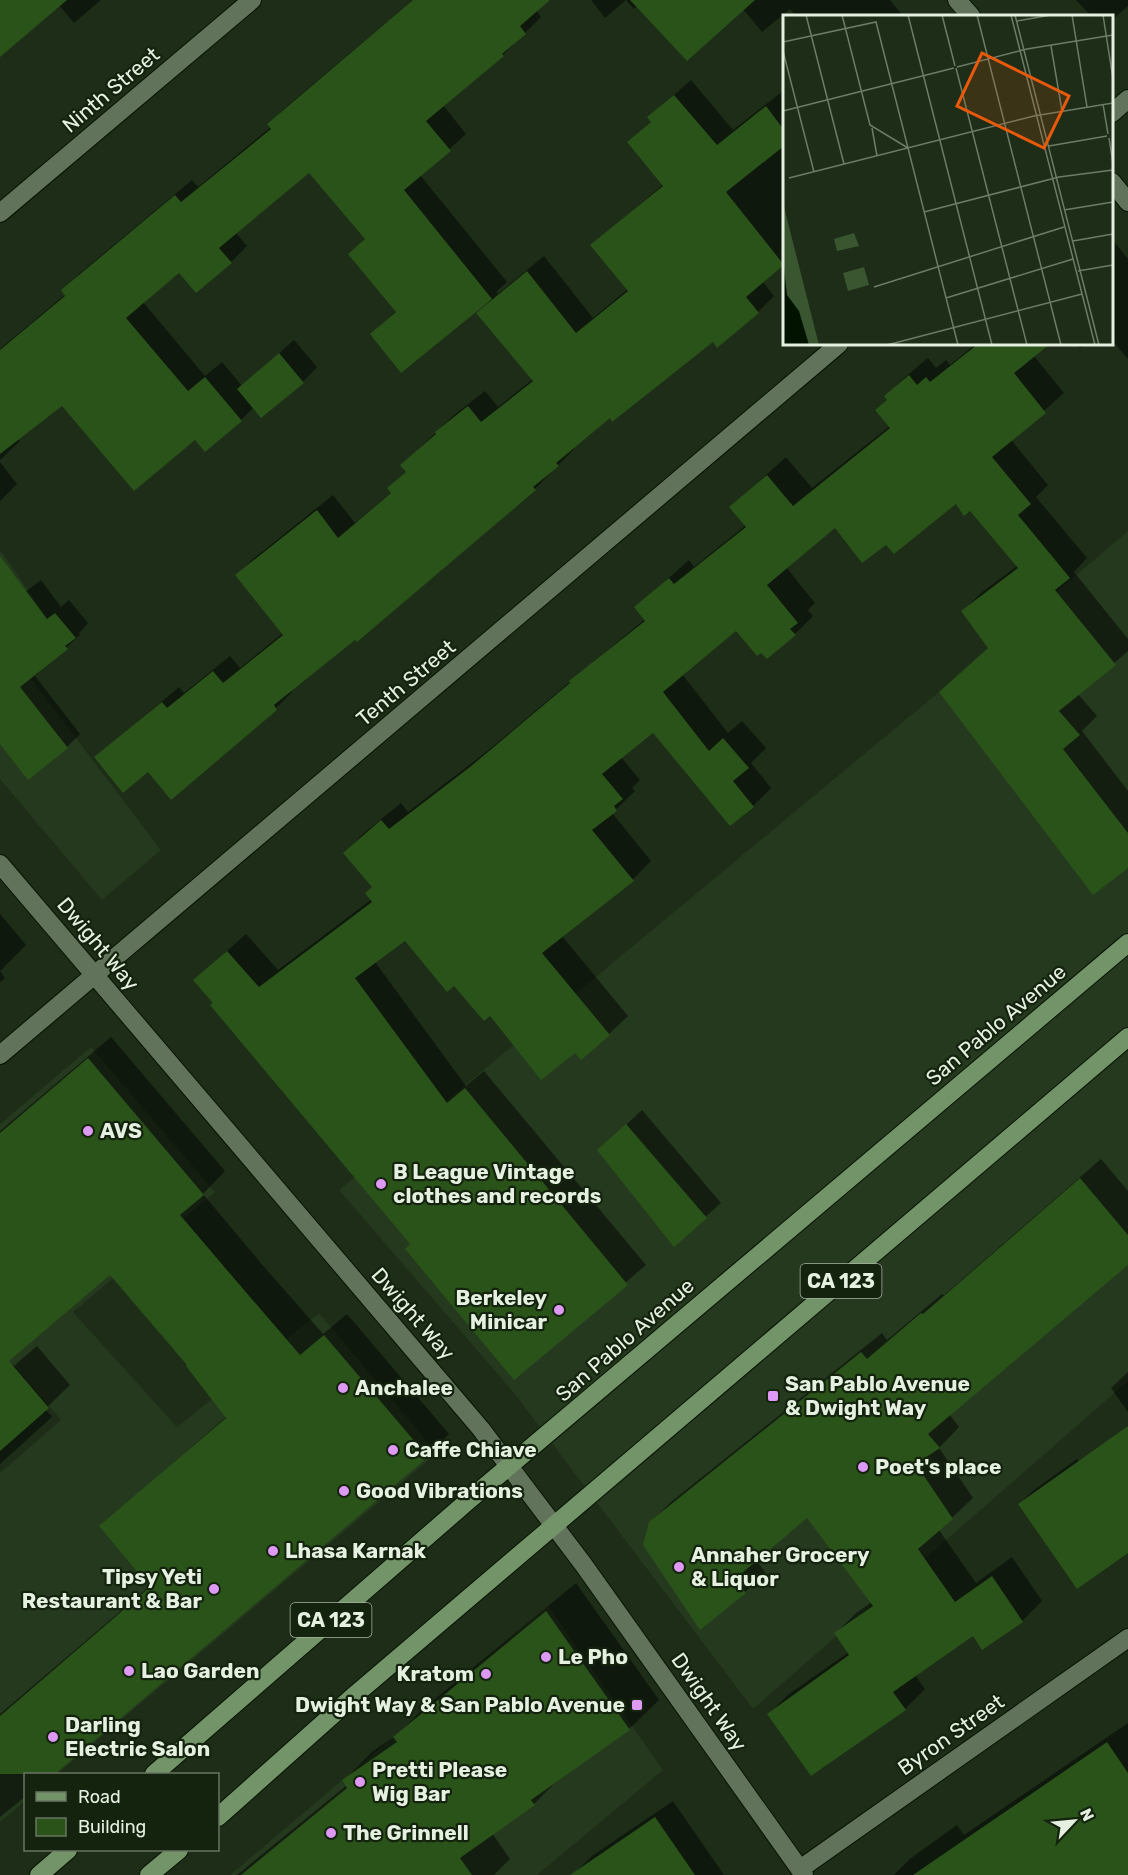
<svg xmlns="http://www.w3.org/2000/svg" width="1128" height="1875" viewBox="0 0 1128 1875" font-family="Rubik,sans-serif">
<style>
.built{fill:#25391e}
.shadow{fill:#0007}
.building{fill:#2a531a}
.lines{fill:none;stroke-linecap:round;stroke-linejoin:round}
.minor-casing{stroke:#071503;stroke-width:20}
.tertiary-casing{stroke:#071503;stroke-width:20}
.primary-casing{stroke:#071503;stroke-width:20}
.minor{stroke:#61735b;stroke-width:18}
.tertiary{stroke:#61735b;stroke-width:18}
.primary{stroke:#739368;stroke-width:18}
.poi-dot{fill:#dd99f3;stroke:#14230e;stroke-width:2}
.labels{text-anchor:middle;stroke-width:4.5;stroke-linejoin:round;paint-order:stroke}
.shield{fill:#14230e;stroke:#a6b2a2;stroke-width:1.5}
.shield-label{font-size:20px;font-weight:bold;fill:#e5f0e1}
.street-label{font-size:21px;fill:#e5f0e1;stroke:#14230e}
.poi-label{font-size:21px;font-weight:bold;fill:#e5f0e1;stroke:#14230e;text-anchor:start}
.inset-road{fill:none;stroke:#6d7b68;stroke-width:1.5}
.view{fill:#e8590c;fill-opacity:0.15;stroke:#e8590c;stroke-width:3}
.inset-edge{fill:none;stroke:#e5f0e1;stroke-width:3}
</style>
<rect width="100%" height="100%" fill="#1d2d17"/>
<path class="built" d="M1128,531v850l-375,328 -239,-316 -175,-203 600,-498z
M0,550l44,63 -38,33 155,204 -59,50 -102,-121z
M91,1047l124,145 -142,120 104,115 142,-114 118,140 -380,321h-31l-1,27 -25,21v-349l61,-53 -48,-56 -13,9v-249z
M548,1606l115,164 -126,105h-307z"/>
<path class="shadow" d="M0,0h101l-27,23 -15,-18 -59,27z
M413,0h135l-12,10 5,7 -38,38 -60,50 23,29 -46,41 87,107 -11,10 2,2 46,-38 49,62 35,-29 -36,-44 72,-61 -35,-42 23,-21 -3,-4 42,-37 42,50 50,-39 1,2v172l-21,17 11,14 -16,16 -45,28 -103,76 -37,31 1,2 -39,40 -244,201 1,2 -16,16 -127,62 -53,-13 83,-70 5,6 46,-37 10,12 43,-35 -46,-57 16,-17 80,-64 22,28 37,-31 -3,-4 18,-17 -5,-6 51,-49 32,-25 13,16 35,-28 -55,-66 12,-11 -2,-2 -116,34 25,-24 -47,-56 16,-16 -57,-67 -73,62 11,13 -16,16 -52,9 -36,31 62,74 17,-14 20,24 52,-46 23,27 -14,15 -49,25 -13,13 -46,18 -133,-35 -44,35 2,3 -20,19v-111l66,-55 -3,-4 16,-16 113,-94 6,7 73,-60 -2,-3 16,-16z
M591,0h299l13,16h-107l-6,-7 -28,23 -19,-23 -106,-3 -3,3 -8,-9 -21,18z
M1076,0h52v6l-16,14v-4h-21z
M1112,239l16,20v100l-16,-19z
M976,344h72l-15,11 31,38 -53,47 37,45 -12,12 51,61 -13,14 54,67v12l-50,43 19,22 -15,15 46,60v75l-187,-174 48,-45 -26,-36 18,-18 36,-27 -46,-57 -15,-7 -70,40 -51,-16 -49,41 29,36 -7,7 5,6 -18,18 -59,-5 -54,45 46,59 14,-12 24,27 -15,15 20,25 -18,18 -100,-75 -32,26 19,23 -8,8 3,3 -23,22 39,48 -18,18 -71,57 66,80 -19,18 -33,17 -85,-37 -85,-75 -31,23 91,124 18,-15 162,194 -132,113 -102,-134 -217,-264 51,-46 32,36 94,-71 1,-12 -28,-34 18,-19 38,-31 7,9 82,-63 155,-130 -9,-12 53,-47 5,7 52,-42 -15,-18 55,-50 26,31 78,-62 -13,-16 11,-11 -2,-3 18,-18 24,-20 8,10 10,-8 4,5z
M1076,344h9l-5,4z
M0,462l17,22 -17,17z
M41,580l20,27 8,-7 19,23 -9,10 1,2 -45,41 45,58 -13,13 -67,-5v-131z
M0,914l26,31 -26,26 5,7 -5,4z
M111,1037l114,134 -22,23 56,67 64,73 24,-20 102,120 -22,22 -376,318h-25v22l-26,21v-103l150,-128 -49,-60 126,-110 -38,-51 -79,-93 -110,94v-235z
M642,1110l79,93 -47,42 -75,-95z
M1101,1159l27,32v72l-179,151 10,13 -20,21 34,50 -34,32 37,53 36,-26 30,44 -20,20 -49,13 -58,41 10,14 -20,20 -136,5 20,-20 60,-42 -13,-19 20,-20 16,-11 -65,-86 -52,43 10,13 -20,20 -95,-69 21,-21 211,-169 5,7 55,-46 2,1z
M37,1346l33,39 -25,24 7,8 -52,47v-86z
M1128,1372v40l-17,-24z
M1077,1459l51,74v16l-109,-45 15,-14z
M576,1583l83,117 -30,29 -69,49 -26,26 -42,29 18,26 -16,16h-257l110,-90 -3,-5 29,-29 25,-17 26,-26z
M1128,1723v152h-234l17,-17 46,-33 7,10z
M673,1801l51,74h-147l-1,-3 16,-16z"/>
<path class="building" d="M0,0h67l-67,57z
M413,0h137l-30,26 6,8 -24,20 2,2 -78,65 25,30 -47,39 88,109 -91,74 -31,-39 26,-22 -48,-58 17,-15 -56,-66 -90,75 13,15 -36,30 -17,-20 -53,45 62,73 17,-14 37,44 -37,31 -10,-12 -61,51 -72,-85 -62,48v-104l65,-54 -4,-6 114,-95 6,7 90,-73 -4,-5z
M630,0h125l-68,61z
M674,95l43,50 49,-39 18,24v16l-58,46 58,73 -38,32 13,16 -42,35 -4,-6 -101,80 -2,-4 -54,45 3,3 -26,21 3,3 -179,152 -2,-2 -81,65 3,5 -106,90 -23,-28 -25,21 -29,-36 68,-55 5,6 46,-37 10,12 60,-48 -48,-60 82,-65 21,28 53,-45 -4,-5 19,-16 -6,-7 36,-31 -1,-2 33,-26 13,16 52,-41 -57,-68 51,-42 49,62 52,-42 -38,-46 73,-59 -36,-44 24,-20 -4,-5z
M978,344h72l-36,29 32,40 -54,44 39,47 -13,11 52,63 -15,12 61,75 -57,46 21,24 -17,14 65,84v35l-35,27 -154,-203 49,-44 -27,-37 57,-43 -48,-57 -6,5 -8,-12 -62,50 -8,-9 -24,18 -27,-35 -68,57 31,38 -8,6 6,6 -29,24 -6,-6 -4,3 -21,-25 -73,61 46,59 14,-13 26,30 -16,13 21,26 -24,19 -77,-93 -51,41 21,25 -9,7 3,5 -25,19 42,51 -92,72 68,82 -29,25 -6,-7 -34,27 -51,-64 -6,5 -30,-35 -7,6 -42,-51 -50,37 92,125 18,-15 163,197 -114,95 -109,-131 5,-5 -200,-239 3,-2 -20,-23 34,-29 32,36 113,-85 -7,-9 7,-6 -29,-34 38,-33 8,9 81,-62 100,-84 -1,-2 76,-60 -11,-14 35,-29 5,6 72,-57 -17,-20 38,-32 26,31 97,-78 -15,-18 12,-10 -3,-4 25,-21 8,10 9,-8 4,5z
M279,353l25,30 -43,35 -24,-29z
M0,556l47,63 8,-6 21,25 -11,8 3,3 -48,38 48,61 -40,32 -28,-36z
M88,1058l116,137 -24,20 58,68 62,72 24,-20 104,122 -373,317h-55v-58l150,-129 -51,-61 127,-108 -40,-52 1,-1 -77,-90 -101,86 40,47 -49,43v-318z
M626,1124l81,94 -33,29 -77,-97z
M1080,1178l48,57v30l-200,169 12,14 -24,16 37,55 -35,30 37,53 37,-26 31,46 -41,28 -9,-14 -80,56 13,18 -95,66 -44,-62 82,-59 -15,-22 39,-27 -66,-88 -72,61 11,14 -46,37 -57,-85 6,-23 212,-170 6,7 54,-46 2,1z
M1128,1426v127l-51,36 -59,-85z
M546,1611l84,119 -99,70 4,5 -75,53 12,17h-231l106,-87 -5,-8 55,-38 -4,-5z
M1107,1742l21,31v102h-215z
M655,1817l40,58h-125z"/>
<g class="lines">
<g class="minor-casing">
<path id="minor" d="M957,0l14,16
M1112,113l16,-14
M1112,182l16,20
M0,213l252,-213
M0,1055l839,-711
M800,1869l328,-231"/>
</g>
<g class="tertiary-casing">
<path id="tertiary" d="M0,864l481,565 102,135 221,311"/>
</g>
<g class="primary-casing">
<path id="primary" d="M154,1774l315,-274 659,-557
M218,1817l138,-123 772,-657
M39,1875l29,-25
M149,1875l30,-25"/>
</g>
<use href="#minor" class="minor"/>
<use href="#tertiary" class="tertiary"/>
<use href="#primary" class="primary"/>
</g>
<g class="poi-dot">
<circle cx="88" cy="1131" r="6"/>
<circle cx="381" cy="1184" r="6"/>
<circle cx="559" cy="1310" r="6"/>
<circle cx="343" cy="1388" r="6"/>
<rect x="767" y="1390" width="12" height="12" rx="3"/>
<circle cx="393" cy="1450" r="6"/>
<circle cx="863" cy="1467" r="6"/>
<circle cx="344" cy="1491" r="6"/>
<circle cx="273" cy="1551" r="6"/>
<circle cx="679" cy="1567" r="6"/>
<circle cx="214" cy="1589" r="6"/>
<circle cx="546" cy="1657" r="6"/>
<circle cx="129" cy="1671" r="6"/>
<circle cx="486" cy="1674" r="6"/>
<rect x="631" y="1699" width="12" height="12" rx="3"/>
<circle cx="53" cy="1737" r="6"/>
<circle cx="360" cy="1782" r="6"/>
<circle cx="331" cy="1833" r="6"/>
</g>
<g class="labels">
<g class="shield">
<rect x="800.5" y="1264" width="81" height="34" rx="4.5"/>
<rect x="290.5" y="1603" width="81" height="34" rx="4.5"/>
</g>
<g class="shield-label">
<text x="841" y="1288">CA 123</text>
<text x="331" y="1627">CA 123</text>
</g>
<g class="street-label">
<text transform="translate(111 90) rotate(-40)" y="7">Ninth Street</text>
<text transform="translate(406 683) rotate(-40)" y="7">Tenth Street</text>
<text transform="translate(98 944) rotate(50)" y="7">Dwight Way</text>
<text transform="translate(996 1025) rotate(-40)" y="7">San Pablo Avenue</text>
<text transform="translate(413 1314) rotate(49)" y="7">Dwight Way</text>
<text transform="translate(625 1340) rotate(-41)" y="7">San Pablo Avenue</text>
<text transform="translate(709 1702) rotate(55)" y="7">Dwight Way</text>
<text transform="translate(951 1735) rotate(-35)" y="7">Byron Street</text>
</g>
<g class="poi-label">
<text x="100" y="1138">AVS</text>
<text x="393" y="1179">B League Vintage<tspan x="393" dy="24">clothes and records</tspan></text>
<text x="547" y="1305" text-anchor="end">Berkeley<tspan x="547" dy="24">Minicar</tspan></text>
<text x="785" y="1391">San Pablo Avenue<tspan x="785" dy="24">&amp; Dwight Way</tspan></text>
<text x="355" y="1395">Anchalee</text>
<text x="405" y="1457">Caffe Chiave</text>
<text x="875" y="1474">Poet's place</text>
<text x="356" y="1498">Good Vibrations</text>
<text x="285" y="1558">Lhasa Karnak</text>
<text x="691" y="1562">Annaher Grocery<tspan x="691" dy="24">&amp; Liquor</tspan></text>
<text x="202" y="1584" text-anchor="end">Tipsy Yeti<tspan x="202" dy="24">Restaurant &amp; Bar</tspan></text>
<text x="558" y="1664">Le Pho</text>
<text x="141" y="1678">Lao Garden</text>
<text x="474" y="1681" text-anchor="end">Kratom</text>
<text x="625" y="1712" text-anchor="end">Dwight Way &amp; San Pablo Avenue</text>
<text x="65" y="1732">Darling<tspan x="65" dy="24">Electric Salon</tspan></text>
<text x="372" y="1777">Pretti Please<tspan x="372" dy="24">Wig Bar</tspan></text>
<text x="343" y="1840">The Grinnell</text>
</g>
</g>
<g transform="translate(783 15)">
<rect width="330" height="330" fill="#1d2d17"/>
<path d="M0,188l36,142h-36zM71,218l5,13 -22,5 -3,-12zM81,252l5,18 -21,6 -5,-18z" fill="#3a5630"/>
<path d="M0,244l4,36 12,16 10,34h-26z" fill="#021300"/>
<path class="inset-road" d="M23,0l38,149M59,0l28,110 38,23M125,0l84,330M159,0l13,51M194,0l84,330M228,0l84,330M232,0l84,330M289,0l15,92M320,0l10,64M234,6l34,-6M0,27l93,-20 82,323M268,31l11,65M0,36l31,121M174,52l70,-18 86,-14M173,53l71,277M320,89l5,30M0,96l171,-43M89,113l5,28M326,123l4,26M266,131l58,-10M6,163l245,-62 79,-13M281,195l49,-8M141,197l135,-35 54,-7M290,226l40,-7M295,256l35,-6M91,272l190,-60M163,283l127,-39M104,330l195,-51"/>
<path class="view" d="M199,38l87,43 -25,52 -87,-42z"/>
<rect width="330" height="330" class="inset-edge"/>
</g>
<rect x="24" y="1773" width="195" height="78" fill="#14230e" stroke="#687562" stroke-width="1.5"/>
<rect x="36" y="1792" width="30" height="9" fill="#739368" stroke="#687562" stroke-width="1.5"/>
<text x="78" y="1803" font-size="18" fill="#e5f0e1">Road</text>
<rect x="36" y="1818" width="30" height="18" fill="#2a531a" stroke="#687562" stroke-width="1.5"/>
<text x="78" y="1833" font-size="18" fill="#e5f0e1">Building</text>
<g transform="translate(1074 1821) rotate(64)" stroke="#14230e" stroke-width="4.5" paint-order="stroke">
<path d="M0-4.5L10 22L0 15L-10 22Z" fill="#e5f0e1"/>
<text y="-9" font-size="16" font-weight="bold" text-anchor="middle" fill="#e5f0e1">N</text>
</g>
</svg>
